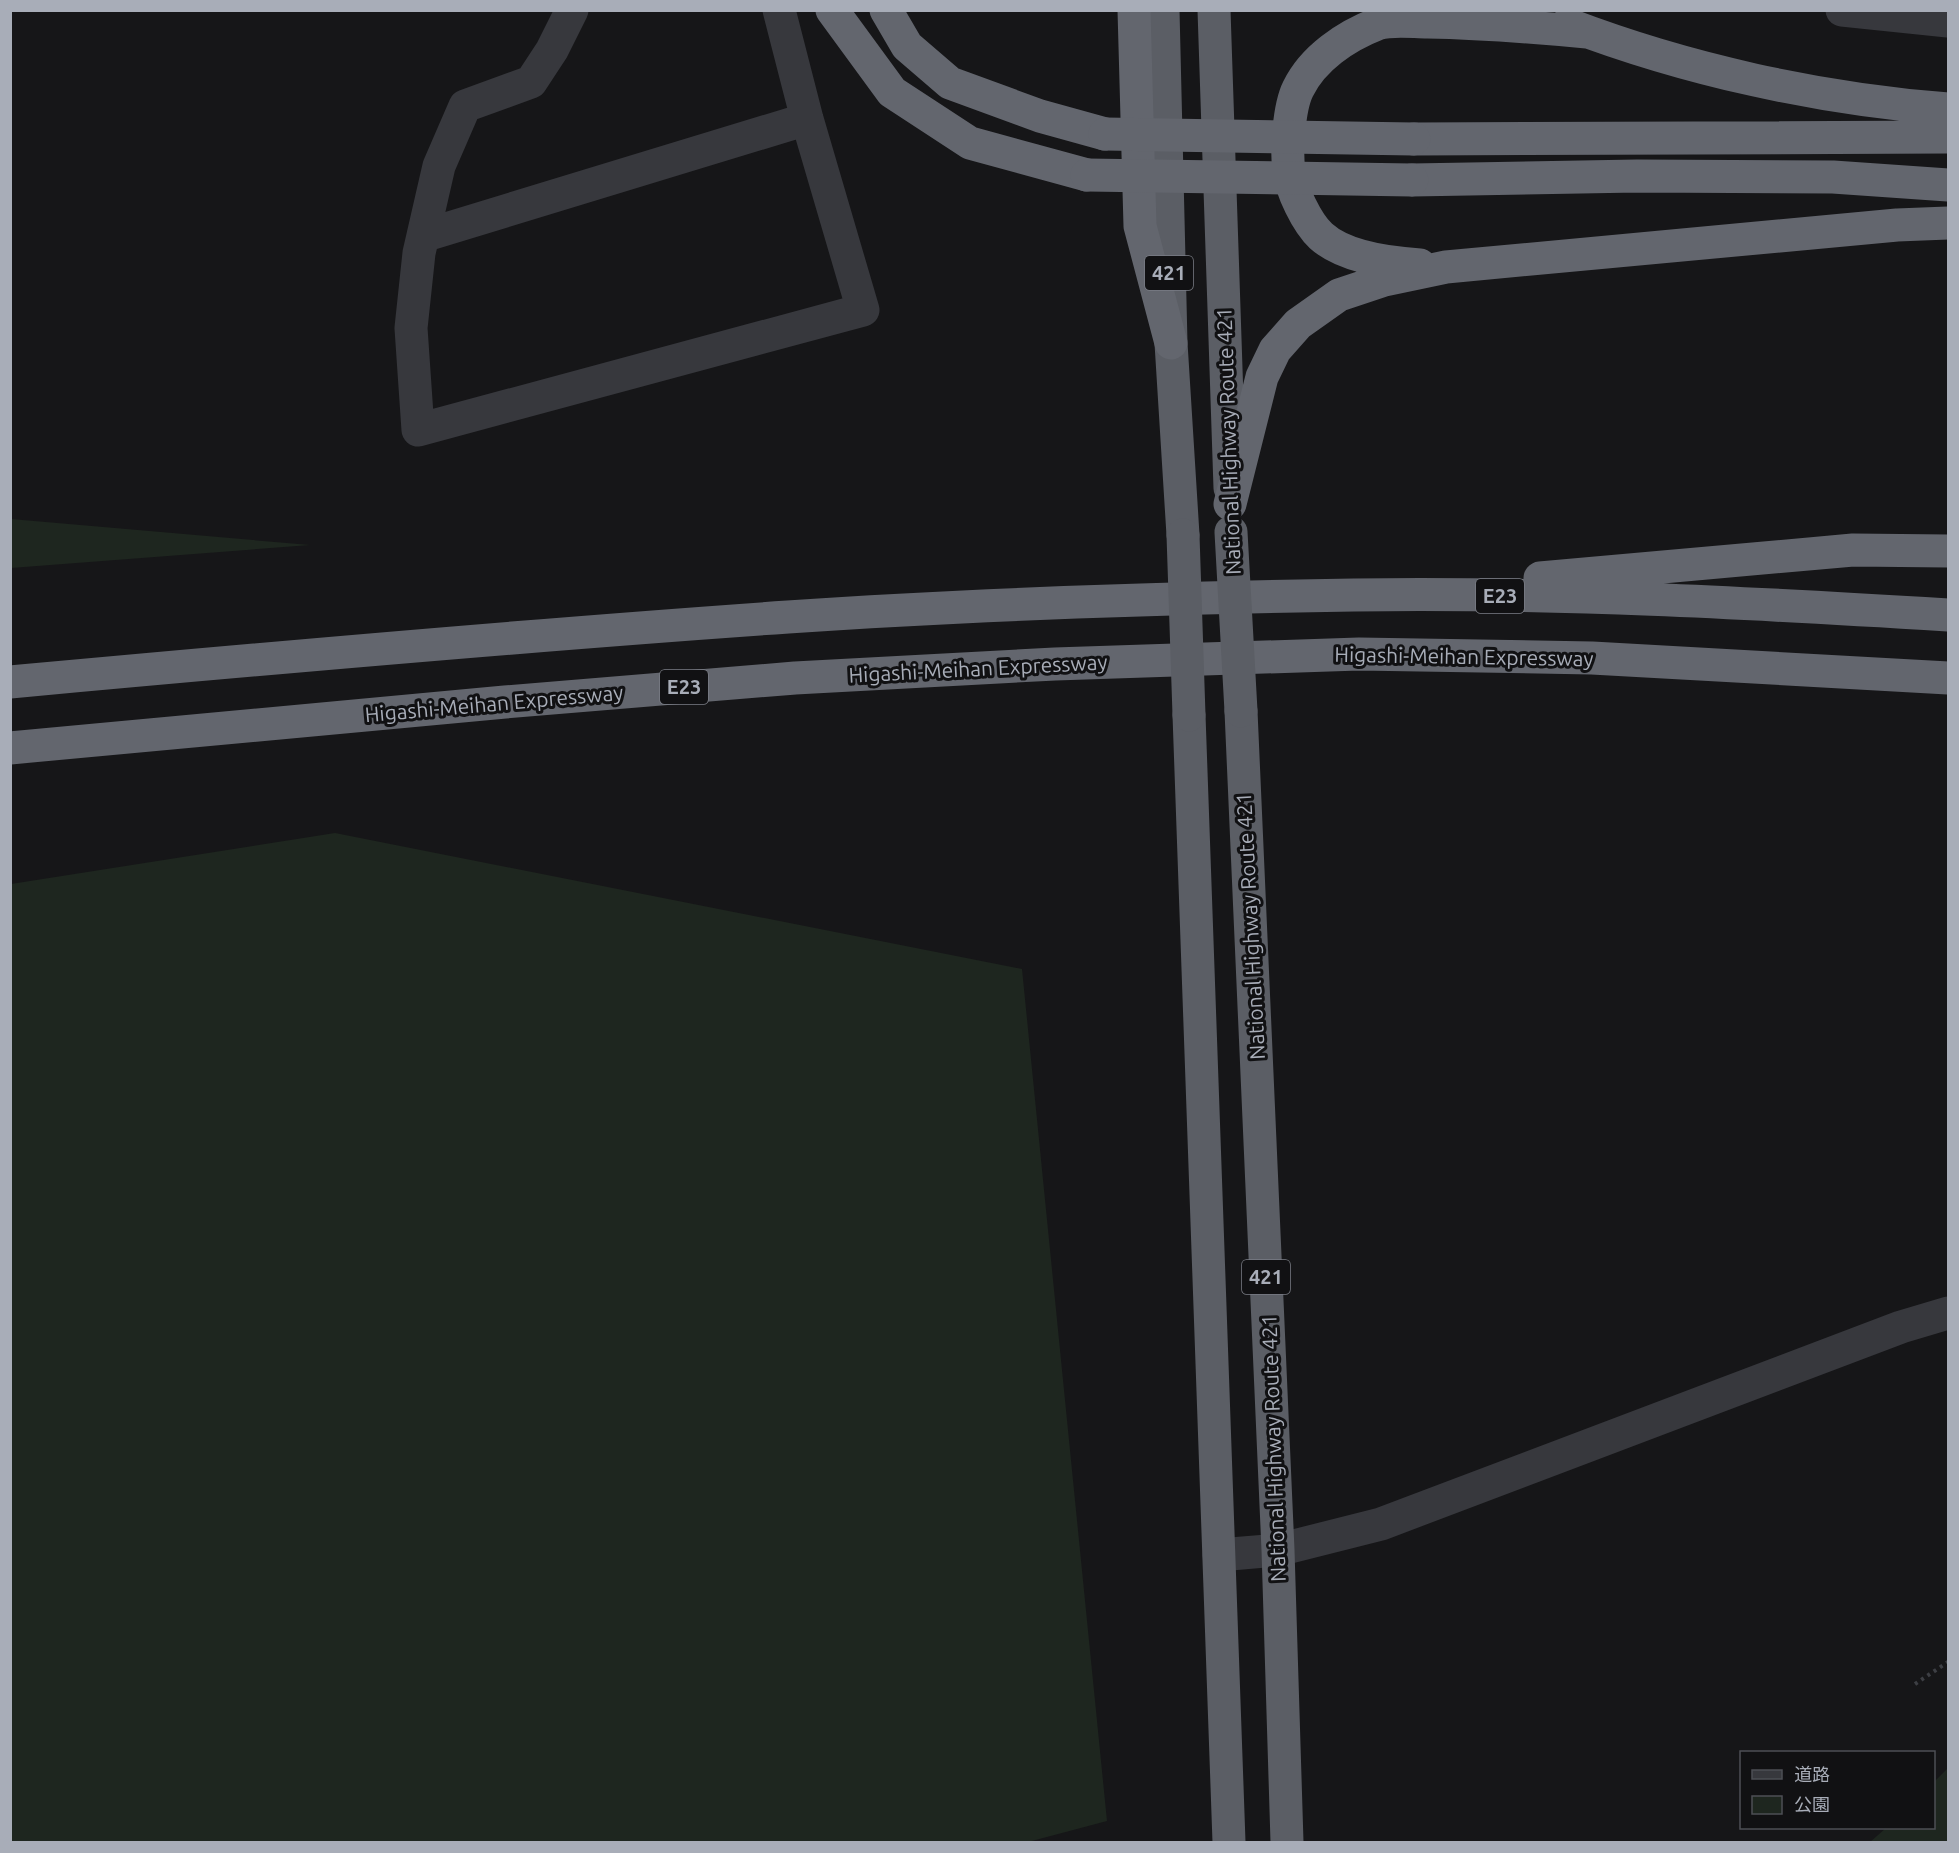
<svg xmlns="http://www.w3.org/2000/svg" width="1959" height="1853" viewBox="0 0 1959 1853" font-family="Ubuntu,'Noto Sans JP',sans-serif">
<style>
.green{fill:#1e261f}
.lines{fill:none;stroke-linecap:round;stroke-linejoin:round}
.path{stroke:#3d3f44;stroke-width:4;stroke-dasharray:3 4.5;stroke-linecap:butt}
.minor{stroke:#37383d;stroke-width:33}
.trunk{stroke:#5b5e65;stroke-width:33}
.motorway{stroke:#63666e;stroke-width:33}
.trunk-bridge{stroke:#5b5e65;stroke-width:33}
.motorway-bridge{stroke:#63666e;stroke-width:33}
.labels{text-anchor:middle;stroke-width:6;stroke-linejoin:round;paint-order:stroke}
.shield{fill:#111113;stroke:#7b7e86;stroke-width:1.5}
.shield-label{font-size:20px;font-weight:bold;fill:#a8adb8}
.street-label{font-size:21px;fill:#a8adb8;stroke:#111113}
</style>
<rect width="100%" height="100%" fill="#161618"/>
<path class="green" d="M11,519l299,26 -299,23z
M335,833l687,136 85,852 -79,21h-1017v-958z
M1948,1768v74h-78l16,-14h48v-46z"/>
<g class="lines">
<path class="path" d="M1915,1684l33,-22"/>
<path class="minor" d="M572,10l-20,40 -21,32 -66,24 -26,60 -20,87 -8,75 7,102 445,-120 -56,-191 -28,-109
M1842,10l106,11
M423,236l384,-117
M1219,1555l59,-5 103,-26 520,-197 47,-14"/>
<path class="trunk" d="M1163,10l8,333 12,192
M1214,10l16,478
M1241,711l37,839 9,292
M1189,715l40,1127"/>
<path class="motorway" d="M832,10l60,82 78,51 117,32
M886,10l21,36 43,37 90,33 65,18
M1134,10l6,216 31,117
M1567,24c120,46 253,75 381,85
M1414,139l534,-2
M1412,180l225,-4 196,1 115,8
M1420,265c-30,-2 -76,-8 -99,-29 -14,-13 -30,-46 -32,-65 -3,-20 0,-64 9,-82 15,-31 48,-53 79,-65 14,-5 36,-2 50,-2 54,1 107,5 160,10
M1230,504l32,-127 13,-27 23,-26 41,-29 45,-15 62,-13 451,-42 51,-2
M1540,578l313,-28 95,1
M10,682c260,-24 519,-47 778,-65 188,-13 377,-19 566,-22 198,-3 397,8 594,20
M10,748l495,-46 290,-24 260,-14 304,-10 233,4 356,20"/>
<path class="trunk-bridge" d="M1231,532l10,179
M1183,535l6,180"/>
<path class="motorway-bridge" d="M1105,134l309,5
M1087,175l325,5"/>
</g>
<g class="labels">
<g class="shield">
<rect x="1145" y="256" width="48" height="34" rx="4.5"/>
<rect x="1476" y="579" width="48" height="34" rx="4.5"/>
<rect x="660" y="670" width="48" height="34" rx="4.5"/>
<rect x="1242" y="1260" width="48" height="34" rx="4.5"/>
</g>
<g class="shield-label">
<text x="1169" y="280">421</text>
<text x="1500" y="603">E23</text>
<text x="684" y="694">E23</text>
<text x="1266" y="1284">421</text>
</g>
<g class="street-label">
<text transform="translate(1229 441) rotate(-92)" y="7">National Highway Route 421</text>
<text transform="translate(1464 657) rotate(1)" y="7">Higashi-Meihan Expressway</text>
<text transform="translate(978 669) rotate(-3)" y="7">Higashi-Meihan Expressway</text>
<text transform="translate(494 704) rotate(-5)" y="7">Higashi-Meihan Expressway</text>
<text transform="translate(1251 926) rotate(-93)" y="7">National Highway Route 421</text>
<text transform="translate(1274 1448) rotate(-92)" y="7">National Highway Route 421</text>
</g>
</g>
<rect width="1959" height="1853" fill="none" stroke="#a8adb8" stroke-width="24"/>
<rect x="1740" y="1751" width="195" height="78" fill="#111113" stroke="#4d4f55" stroke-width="1.5"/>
<rect x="1752" y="1770" width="30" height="9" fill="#37383d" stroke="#4d4f55" stroke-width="1.5"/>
<text x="1794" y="1781" font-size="18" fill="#a8adb8">道路</text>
<rect x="1752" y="1796" width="30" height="18" fill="#1e261f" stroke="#4d4f55" stroke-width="1.5"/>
<text x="1794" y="1811" font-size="18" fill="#a8adb8">公園</text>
</svg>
